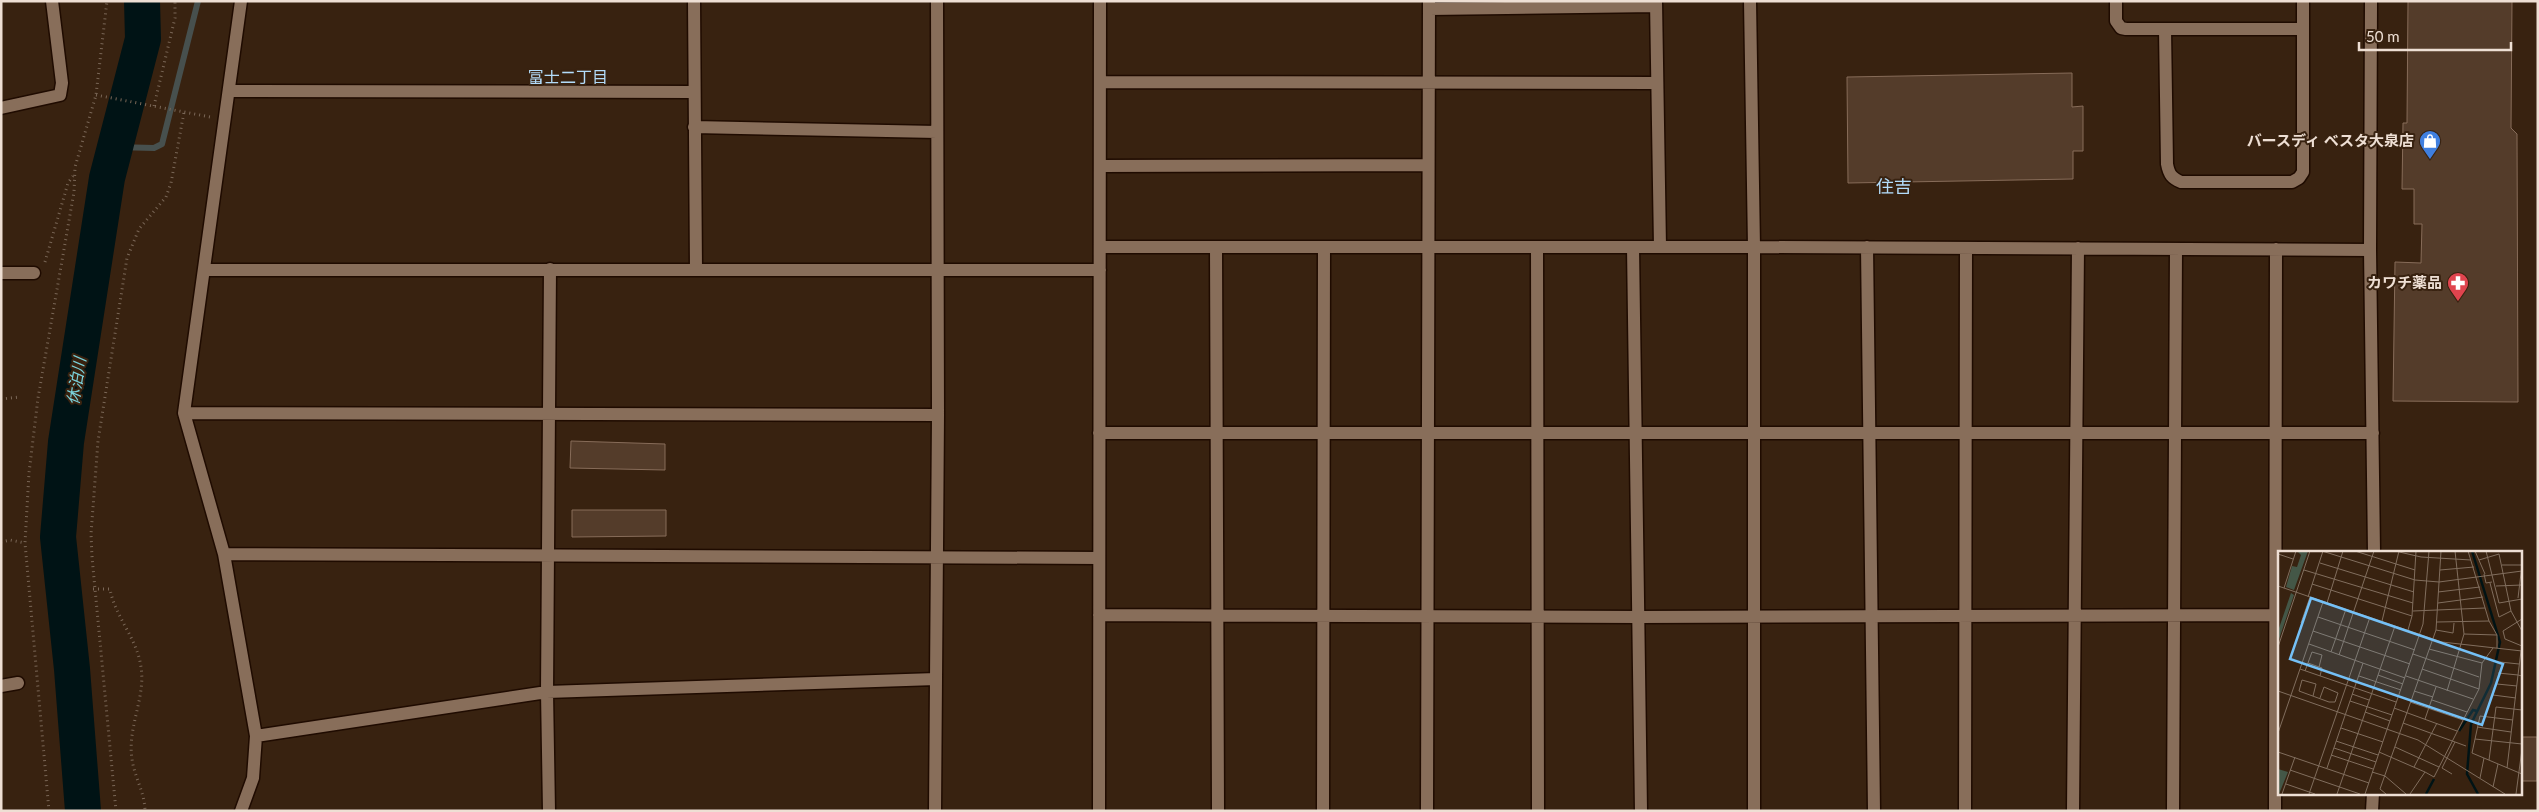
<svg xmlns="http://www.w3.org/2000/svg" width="2539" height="812" viewBox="0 0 2539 812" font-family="Lato,'Noto Sans JP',sans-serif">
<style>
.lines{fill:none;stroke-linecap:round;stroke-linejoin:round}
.stream{stroke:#47504e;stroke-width:6}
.river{stroke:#001315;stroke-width:36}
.building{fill:#543c2a;stroke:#876c59}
.minor-casing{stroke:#1f0b00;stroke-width:15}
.path{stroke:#7a6757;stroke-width:3;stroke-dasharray:1 4;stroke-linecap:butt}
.minor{stroke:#886e5a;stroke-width:12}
.labels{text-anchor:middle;stroke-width:4;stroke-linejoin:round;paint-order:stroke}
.poi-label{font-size:15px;font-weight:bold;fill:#eedfd4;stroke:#382210;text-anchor:end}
.neighbourhood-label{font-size:16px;fill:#b3dcfa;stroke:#382210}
.water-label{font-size:16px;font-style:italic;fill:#7ad2dc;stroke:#382210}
.quarter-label{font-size:18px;fill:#b3dcfa;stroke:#382210}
.inset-river{fill:none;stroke:#001315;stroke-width:2.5}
.inset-road{fill:none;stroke:#816e5e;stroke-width:1}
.view{fill:#74c0f6;fill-opacity:0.15;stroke:#74c0f6;stroke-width:2.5}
.inset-edge{fill:none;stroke:#eedfd4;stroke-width:2.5}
</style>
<rect width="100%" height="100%" fill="#382210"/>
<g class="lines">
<path class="stream" d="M115,147l39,1 8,-4 36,-143"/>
<path class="river" d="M83,811l-11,-142 -14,-132 8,-95 41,-264 36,-139 -1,-38"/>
</g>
<path class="building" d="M2408,1h104l-1,127 6,6 1,268 -125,-1 2,-139 26,1 1,-39h-8v-35h-12l1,-66h4z
M2072,73v34l11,-1v45h-10v28l-225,4 -1,-106z
M571,441l94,3v26l-95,-2z
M572,510h94v26l-94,1z
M2520,737h17v44h-17z"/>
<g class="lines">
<g class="minor-casing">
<path id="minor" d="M241,1l-57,412 40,141 32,182 291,-44 389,-13
M694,1l2,269
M1656,1l4,246
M1750,1l4,246v564
M2116,1v20l5,7 5,1h177
M2371,1l-1,249 4,302
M1429,9l227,-3
M2165,29l2,135c2,11 5,14 14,18h111l7,-4 4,-6v-171
M1100,82l556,1
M229,91l464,1
M1,108l59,-13 2,-12 -10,-82
M694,127l243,5
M1100,166l328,-1
M1100,247h654l616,3
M1216,247l2,564
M1537,247l1,564
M1633,247l8,564
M1867,247l7,564
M204,270h896
M1,273h33
M184,413l754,2
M1099,433h1274
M224,554l875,4
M1099,615l539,2 641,-2
M1,686l17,-3
M241,811l12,-33 3,-42
M549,811l-2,-119 3,-423
M935,811l3,-396 -1,-414
M1099,811l1,-810
M1323,811l1,-564
M1427,811l2,-810
M1965,811l1,-563
M2073,811l5,-563
M2173,811l3,-562
M2275,811l1,-562
M2372,811l1,-18"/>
</g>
<path class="path" d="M96,95l114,22
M154,106l21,-88v-17
M45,262l23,-79 5,-7
M1,399l19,-2
M1,542l9,-2 15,3
M93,589h17c5,28 27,49 31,78 5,30 -14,61 -9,92 2,17 13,34 13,52
M49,811l-24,-268 4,-70 9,-75 36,-206 1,-25 21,-72 11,-94
M116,811l-24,-254 -1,-23 7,-93 29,-183 12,-29 27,-32 5,-14 13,-71"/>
<use href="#minor" class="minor"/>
</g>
<defs>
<g id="shop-pin" transform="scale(1.125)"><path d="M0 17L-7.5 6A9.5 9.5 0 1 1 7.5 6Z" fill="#3f7fe0" stroke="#382210"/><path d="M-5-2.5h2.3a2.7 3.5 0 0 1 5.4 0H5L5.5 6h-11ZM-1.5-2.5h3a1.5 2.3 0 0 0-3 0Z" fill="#fff"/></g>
<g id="pharmacy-pin" transform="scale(1.125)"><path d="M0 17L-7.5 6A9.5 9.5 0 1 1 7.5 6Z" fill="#e0444e" stroke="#382210"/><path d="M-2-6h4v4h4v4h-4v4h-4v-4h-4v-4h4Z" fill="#fff"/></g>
</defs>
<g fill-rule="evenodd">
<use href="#shop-pin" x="2430" y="141"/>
<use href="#pharmacy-pin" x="2458" y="283"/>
</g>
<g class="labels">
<g class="poi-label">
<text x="2414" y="146">バースディ ベスタ大泉店</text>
<text x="2442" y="288">カワチ薬品</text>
</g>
<g class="neighbourhood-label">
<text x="568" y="83">富士二丁目</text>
</g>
<g class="water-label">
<text transform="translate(76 381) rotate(-81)" y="6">休泊川</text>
</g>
<g class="quarter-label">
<text x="1894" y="193">住吉</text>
</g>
</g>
<g transform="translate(2278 551)">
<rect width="244" height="244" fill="#382210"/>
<path d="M19,0h11l-14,39 -8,-3 6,-21 5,1 4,-12zM13,42l3,2 -16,47v-11zM0,218l10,3 -9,22h-1z" fill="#445747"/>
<path class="inset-river" d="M194,0l28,91 -9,41 -20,41 -4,50 11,20M181,180l14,-21 4,1M148,243l8,-15"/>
<path class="inset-road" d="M44,0l93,29 24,2 83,-11M77,0l60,19M117,0l26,6 50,3M190,0l21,70 8,14v13M197,0l10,23M208,0l13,52 23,-4M0,3l15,5M201,9l20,-6 12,57 11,20M42,12l94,29M224,14h20M26,19l109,33M162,19l34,-3M206,23l2,9 6,-1M212,32l9,34 12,-6M34,33l100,32M0,35l164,56 80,9M218,35l26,-1M6,37l12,-37M160,41l42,-5M30,46l15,-46M240,47l4,-33M49,52l16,-52M160,52l45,-6M135,60l72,-3M40,66l97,33M244,68l-19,12 2,8 17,7M104,70l17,-70M159,71l52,-1M23,72l9,-26M130,79l4,-14 4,-65M158,79l17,3 1,-10M35,80l97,33M186,83l33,1M31,93l96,34M0,96l32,-96M243,100l-3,24 4,1M53,101l15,-43M135,103l66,23M61,104l35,-104M222,111l19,2M30,112l14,5 -2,8M204,112l11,-15M22,118l96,33M144,118l57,20M27,120l7,-19 10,3 -3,12M220,122l20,2 -11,93M100,124l25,9M81,125l42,14M128,125l67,23M78,131l18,5M219,133l20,2M0,140l140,49 87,54M136,140l19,6M169,140l17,-57 -9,-83M74,143l17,6M215,144l23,3M35,145l3,-12 -14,-4 -3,11 30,11h6l3,-9 -14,-6 -4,11M154,149l35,12M72,150l42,14M132,151l53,18M116,157l63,23M87,161l25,9M147,168l11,-32M235,169l-33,-4 -8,37 50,21M125,172l63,23M199,176l34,5M63,177l42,14M0,182l45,-131M197,188l47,5M58,190l42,14M117,196l44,20M56,197l42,14M0,201l91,31M101,201l46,20 -15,22M53,204l42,14M211,209l7,-53 26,3M136,216l23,-44M49,217l36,-105M12,219l70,24M94,221l13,4 21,18M147,221l9,5 45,-88 3,-26 -53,-14M174,223l-10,-6 13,-26M202,227l4,-20M8,233l29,10M215,236l5,-23M4,243l13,-37M31,243l61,-177M59,243l58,-168M87,243l58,-170 6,-73M108,243l-6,-5 56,-159 5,-79M238,243l6,-45"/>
<path class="view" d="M33,47l192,66 -21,61 -192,-66z"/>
<rect width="244" height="244" class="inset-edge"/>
</g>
<rect width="2539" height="812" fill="none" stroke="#eedfd4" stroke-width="5"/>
<path d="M2359 42v8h152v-8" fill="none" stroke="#eedfd4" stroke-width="2.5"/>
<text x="2366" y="42" font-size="15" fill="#eedfd4" stroke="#382210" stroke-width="4" paint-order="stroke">50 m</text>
</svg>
